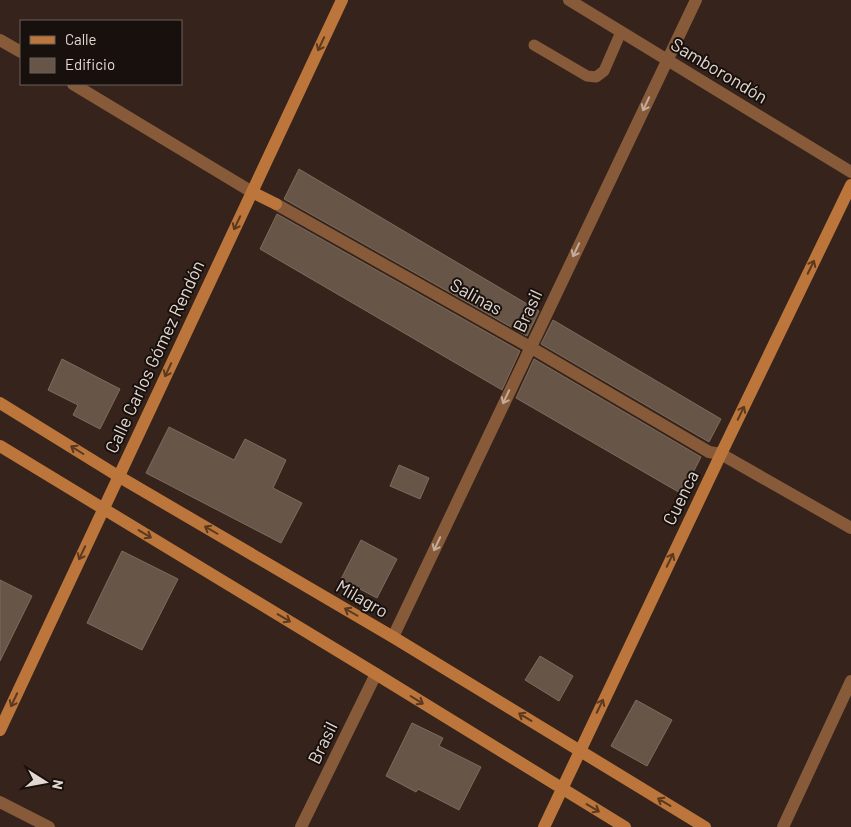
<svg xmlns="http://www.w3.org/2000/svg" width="851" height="827" viewBox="0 0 851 827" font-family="Barlow,sans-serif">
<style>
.building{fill:#675648;stroke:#7d6b5d}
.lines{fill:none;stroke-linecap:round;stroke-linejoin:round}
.lane{stroke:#875b39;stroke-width:11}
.street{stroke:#875b39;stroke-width:12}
.secondary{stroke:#bc763b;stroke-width:12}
.oneway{stroke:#5a391f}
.oneway2{stroke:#c3ac9c}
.labels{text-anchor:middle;stroke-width:4;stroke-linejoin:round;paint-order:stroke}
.street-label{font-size:18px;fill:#e3d7d1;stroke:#18100c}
</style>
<rect width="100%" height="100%" fill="#36241c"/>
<path class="building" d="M299,169l240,142 -12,25 -243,-137z
M277,214l243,137 -18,39 -242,-141z
M553,320l168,99 -12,23 -168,-98z
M62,359l58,30 -20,40 -27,-14 5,-10 -30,-15z
M534,359l167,98 -19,37 -166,-96z
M169,427l65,33 11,-21 41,21 -13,28 29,15 -21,40 -135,-70z
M399,465l30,13 -9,21 -30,-13z
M361,540l36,19 -20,39 -36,-19z
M122,551l56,28 -36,71 -55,-27z
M0,580l32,16 -32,65z
M540,656l33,20 -14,25 -34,-21z
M636,700l36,20 -25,46 -36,-20z
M412,723l31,15 -4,8 42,21 -22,43 -41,-21 -2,3 -30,-16z"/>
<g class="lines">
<path class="lane" d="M534,45l53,31 9,1 8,-6 17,-39"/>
<path class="street" d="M569,0l282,172
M0,40l21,12
M73,84l179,108
M276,204l254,143 179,105 12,2 130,74
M393,637l303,-637
M0,802l49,25
M301,827l75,-153
M783,827l68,-146"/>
<path class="secondary" d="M252,192l24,12
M0,403l118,73 275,161 312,190
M0,446l376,228 249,153
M0,730l342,-730
M544,827l177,-373 130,-269"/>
</g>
<defs><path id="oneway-shaft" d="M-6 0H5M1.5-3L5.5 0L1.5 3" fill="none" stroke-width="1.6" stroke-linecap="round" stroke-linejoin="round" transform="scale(1.25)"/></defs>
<g class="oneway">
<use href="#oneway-shaft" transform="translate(321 44) rotate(115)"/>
<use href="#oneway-shaft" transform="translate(237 223) rotate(115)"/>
<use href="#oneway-shaft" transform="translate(811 267) rotate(-64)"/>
<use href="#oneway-shaft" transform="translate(168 370) rotate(115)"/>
<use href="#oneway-shaft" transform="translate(741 413) rotate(-64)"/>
<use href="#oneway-shaft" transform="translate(77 450) rotate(-148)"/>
<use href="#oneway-shaft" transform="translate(211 530) rotate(-150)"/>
<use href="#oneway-shaft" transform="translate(145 534) rotate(31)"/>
<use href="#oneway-shaft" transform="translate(82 553) rotate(115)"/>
<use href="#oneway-shaft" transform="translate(670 560) rotate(-64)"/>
<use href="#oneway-shaft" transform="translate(351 612) rotate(-150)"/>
<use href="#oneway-shaft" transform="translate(284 618) rotate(31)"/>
<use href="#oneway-shaft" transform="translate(14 700) rotate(115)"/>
<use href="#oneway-shaft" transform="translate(417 700) rotate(32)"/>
<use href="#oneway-shaft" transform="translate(600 706) rotate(-64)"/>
<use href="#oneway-shaft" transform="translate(525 717) rotate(-149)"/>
<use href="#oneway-shaft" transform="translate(664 802) rotate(-149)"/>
<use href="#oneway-shaft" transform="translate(593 808) rotate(31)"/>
</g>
<g class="oneway2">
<use href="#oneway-shaft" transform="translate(646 104) rotate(115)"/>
<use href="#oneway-shaft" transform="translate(576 250) rotate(115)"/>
<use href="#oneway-shaft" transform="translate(506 397) rotate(115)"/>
<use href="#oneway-shaft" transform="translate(437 544) rotate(115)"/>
</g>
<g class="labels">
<g class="street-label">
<text transform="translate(719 71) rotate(31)" y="6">Samborondón</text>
<text transform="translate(476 297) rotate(29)" y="6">Salinas</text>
<text transform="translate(528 311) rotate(-65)" y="6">Brasil</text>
<text transform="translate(155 357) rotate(-65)" y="6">Calle Carlos Gómez Rendón</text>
<text transform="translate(681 498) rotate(-64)" y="6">Cuenca</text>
<text transform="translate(362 599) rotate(30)" y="6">Milagro</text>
<text transform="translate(323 743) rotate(-64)" y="6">Brasil</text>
</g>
</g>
<rect x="20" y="20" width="162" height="65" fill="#18100c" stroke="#69605b"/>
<rect x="30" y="36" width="25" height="8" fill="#bc763b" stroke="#69605b"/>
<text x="65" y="45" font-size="15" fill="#e3d7d1">Calle</text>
<rect x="30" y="58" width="25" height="15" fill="#675648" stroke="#69605b"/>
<text x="65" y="70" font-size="15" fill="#e3d7d1">Edificio</text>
<g transform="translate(45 782) rotate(101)" stroke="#18100c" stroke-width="4" paint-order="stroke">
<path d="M0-4L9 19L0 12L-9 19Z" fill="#e3d7d1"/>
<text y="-8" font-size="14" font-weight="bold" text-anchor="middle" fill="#e3d7d1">N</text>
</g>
</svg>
